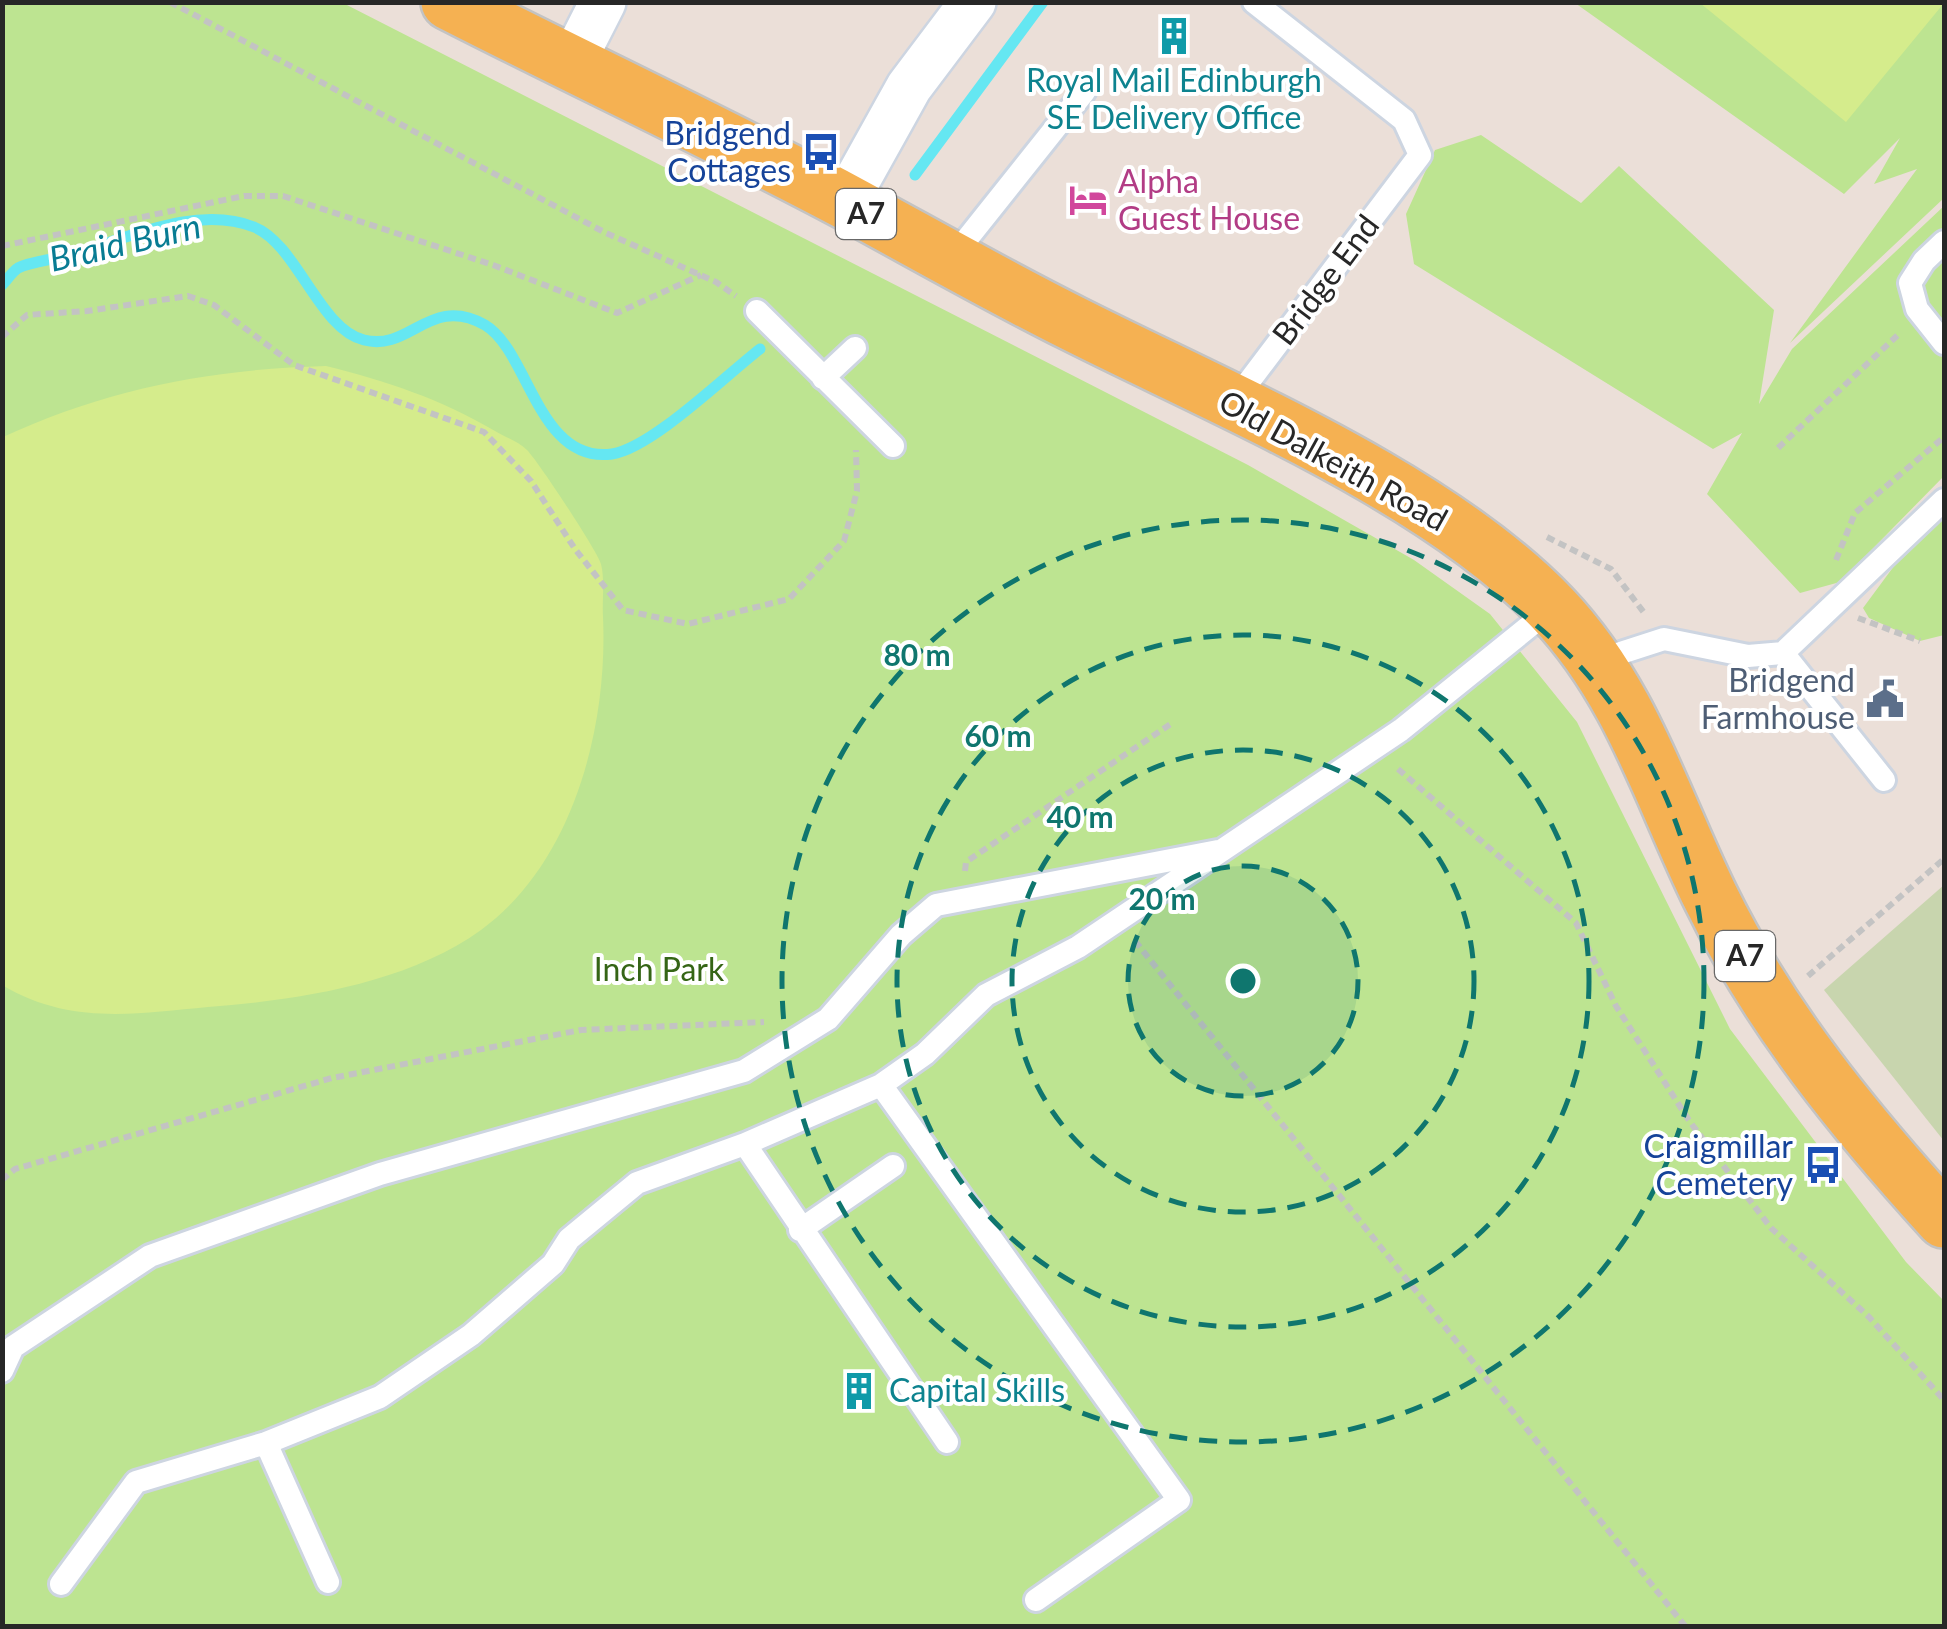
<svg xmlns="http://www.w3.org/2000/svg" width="1947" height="1629" viewBox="0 0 1947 1629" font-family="Lato,sans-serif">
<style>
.green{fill:#bde491}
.cemetery{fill:#c8d5ae}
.pitch{fill:#d5ec8c}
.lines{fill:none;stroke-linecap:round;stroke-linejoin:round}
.stream{stroke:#65e7f2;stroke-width:11}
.service-casing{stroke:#cdd5e1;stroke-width:28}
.minor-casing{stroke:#cdd5e1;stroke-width:50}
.primary-casing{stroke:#c3c3c3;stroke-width:60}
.path{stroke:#c3c3c3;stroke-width:6;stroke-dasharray:8 5;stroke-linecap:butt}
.service{stroke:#fff;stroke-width:22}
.minor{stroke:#fff;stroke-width:45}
.primary{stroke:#f5b152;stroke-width:55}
.ring{fill:none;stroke:#0f766e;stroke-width:5;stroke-dasharray:18 12}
.labels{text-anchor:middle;stroke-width:8;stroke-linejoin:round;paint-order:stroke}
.shield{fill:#fff;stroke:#686868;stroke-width:2.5}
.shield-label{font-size:30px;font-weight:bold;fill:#272727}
.culture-label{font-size:32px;fill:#0d838f;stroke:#fff}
.transit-label{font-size:32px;fill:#164399;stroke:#fff;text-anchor:end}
.hotel-label{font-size:32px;fill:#b23c85;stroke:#fff;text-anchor:start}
.street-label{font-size:32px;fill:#272727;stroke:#fff}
.service-label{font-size:32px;fill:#4e5e75;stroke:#fff;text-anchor:end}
.park-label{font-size:32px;fill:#356516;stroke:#fff}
.water-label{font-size:35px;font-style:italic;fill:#087c93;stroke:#fff}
.centre{fill:#0f766e;stroke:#fff;stroke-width:5}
.ring-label{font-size:30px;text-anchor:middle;font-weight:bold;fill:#0f766e;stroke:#fff;stroke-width:8;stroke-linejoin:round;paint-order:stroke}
</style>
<rect width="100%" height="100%" fill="#ebdfd8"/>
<path class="green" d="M3,3h340l905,462 166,95 76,54 87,108 153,307 176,233 38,39v325h-1941z
M1575,3h369v195l-154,145 127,-174 -43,15 26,-46 -56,56z
M1481,135l100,68 38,-37 155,144 -15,94 33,-55 152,-143v270l-104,106 -40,11 -93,-99 35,-61 -29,16 -299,-185 -8,-50 29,-64z
M1944,512v123l-24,6 -51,-23 -6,-10 51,-69z"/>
<path class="cemetery" d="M1944,885v256l-120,-151z"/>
<path class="pitch" d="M1700,3h244l-98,119z
M326,366c60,15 115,33 169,65 10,6 24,11 32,19 11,11 71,102 74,114 4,16 1,37 2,53 5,109 -29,245 -122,313 -75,54 -183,70 -273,77 -74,7 -139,18 -206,-22l1,-548c103,-48 209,-68 323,-71z"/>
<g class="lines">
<path class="stream" d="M915,175l128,-173
M2,285c5,-5 10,-13 16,-17 14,-7 35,-8 51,-13 55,-15 127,-51 185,-28 43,17 65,102 110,113 46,12 66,-46 121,-15 44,26 53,139 127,129 40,-6 114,-79 148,-105"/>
<g class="service-casing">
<path id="service" d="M1944,242l-20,19 -14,22 7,26 27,34
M951,259l133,-167
M757,311l136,135
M823,378l32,-30
M1232,404l188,-249 -16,-35 -150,-118
M1783,653l101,127
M1596,661l68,-22 84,17 35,-3 161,-153
M881,1085l298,415 -143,100
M745,1144l202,298
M800,1230l93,-64
M2,1371l11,-24 137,-91 230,-82 364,-103 84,-52 73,-84 35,-30 282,-54
M328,1582l-62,-139 114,-46 91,-62 82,-71 16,-25 68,-56 108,-39 136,-59 44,-31 61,-59 92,-48 323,-217 151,-122
M61,1584l75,-102 130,-39"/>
</g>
<g class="minor-casing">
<path id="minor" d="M572,63l31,-61
M845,202l64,-115 64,-85"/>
</g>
<g class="primary-casing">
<path id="primary" d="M449,2c131,67 264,129 394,198 76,41 151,84 229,123 152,77 363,163 480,285 80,84 109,188 158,288 59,121 144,225 234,324"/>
</g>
<path class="path" d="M170,2l434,230 112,50 20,14
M2,246l242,-50h39l210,69 124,48 84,-38
M2,337l25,-22 60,-4 101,-15 26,9 80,60 190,67 47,49 44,68 48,61 65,14 101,-25 55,-58 13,-50 -1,-41
M1778,448l123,-116
M1547,537l64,32 34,45
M1836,560l19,-47 89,-76
M1858,618l62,23
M1398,769l178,154 40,83 74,116 81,106 97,88 76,84
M965,871l1,-9 206,-139
M1135,941l550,685
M1808,976l136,-117
M2,1180l13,-11 317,-91 249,-48 183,-8"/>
<use href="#service" class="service"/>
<use href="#minor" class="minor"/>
<use href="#primary" class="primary"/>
</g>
<circle cx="1243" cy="981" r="115" fill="#0f766e" fill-opacity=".12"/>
<g class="ring">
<circle cx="1243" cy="981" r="115"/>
<circle cx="1243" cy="981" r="231"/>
<circle cx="1243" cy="981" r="346"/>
<circle cx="1243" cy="981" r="461"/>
</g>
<defs>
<g id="building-bare" transform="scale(3)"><path d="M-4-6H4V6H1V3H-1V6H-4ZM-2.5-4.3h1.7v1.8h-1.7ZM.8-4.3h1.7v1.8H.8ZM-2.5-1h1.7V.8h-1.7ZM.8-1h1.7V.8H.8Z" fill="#0f9aa8" stroke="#fff" stroke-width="2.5" paint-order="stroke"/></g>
<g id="bus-bare" transform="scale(3)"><path d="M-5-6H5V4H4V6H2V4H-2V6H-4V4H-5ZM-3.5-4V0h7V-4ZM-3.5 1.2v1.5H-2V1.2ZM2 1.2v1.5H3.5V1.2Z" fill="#1a4fb4" stroke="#fff" stroke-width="2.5" paint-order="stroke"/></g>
<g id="hotel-bare" transform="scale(3)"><path d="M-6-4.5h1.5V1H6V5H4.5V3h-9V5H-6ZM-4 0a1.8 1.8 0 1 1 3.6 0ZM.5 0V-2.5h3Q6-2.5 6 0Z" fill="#d1479c" stroke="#fff" stroke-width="2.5" paint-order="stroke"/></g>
<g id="civic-bare" transform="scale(3)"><path d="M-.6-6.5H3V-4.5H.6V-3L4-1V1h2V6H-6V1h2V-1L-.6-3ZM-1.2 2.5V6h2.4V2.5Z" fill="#5c6f8a" stroke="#fff" stroke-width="2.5" paint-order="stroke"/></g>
</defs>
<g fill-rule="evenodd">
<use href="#building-bare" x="1174" y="36"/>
<use href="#bus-bare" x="821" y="152"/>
<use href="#hotel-bare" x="1088" y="200"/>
<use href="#civic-bare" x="1885" y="699"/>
<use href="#bus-bare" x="1823" y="1165"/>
<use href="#building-bare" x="859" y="1391"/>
</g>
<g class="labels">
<g class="shield">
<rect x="836" y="189" width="60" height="50" rx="8"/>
<rect x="1715" y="931" width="60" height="50" rx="8"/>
</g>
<g class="shield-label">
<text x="866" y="224">A7</text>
<text x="1745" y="966">A7</text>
</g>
<g class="culture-label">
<text x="1174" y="92">Royal Mail Edinburgh<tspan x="1174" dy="37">SE Delivery Office</tspan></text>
<text x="889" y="1402" text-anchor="start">Capital Skills</text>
</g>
<g class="transit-label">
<text x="791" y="145">Bridgend<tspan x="791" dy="37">Cottages</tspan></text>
<text x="1793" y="1158">Craigmillar<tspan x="1793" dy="37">Cemetery</tspan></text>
</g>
<g class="hotel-label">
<text x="1118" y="193">Alpha<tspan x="1118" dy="37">Guest House</tspan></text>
</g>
<g class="street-label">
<text transform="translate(1326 280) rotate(-53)" y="11">Bridge End</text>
<text transform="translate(1333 461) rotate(29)" y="11">Old Dalkeith Road</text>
</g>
<g class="service-label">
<text x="1855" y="692">Bridgend<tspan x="1855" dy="37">Farmhouse</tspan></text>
</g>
<g class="park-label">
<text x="659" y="981">Inch Park</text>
</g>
<g class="water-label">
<text transform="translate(125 243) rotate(-13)" y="12">Braid Burn</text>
</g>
</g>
<circle cx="1243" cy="981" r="15" class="centre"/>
<g class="ring-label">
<text x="917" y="666">80 m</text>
<text x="998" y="747">60 m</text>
<text x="1080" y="828">40 m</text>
<text x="1162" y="910">20 m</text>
</g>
<rect width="1947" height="1629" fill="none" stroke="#272727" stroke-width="10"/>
</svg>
